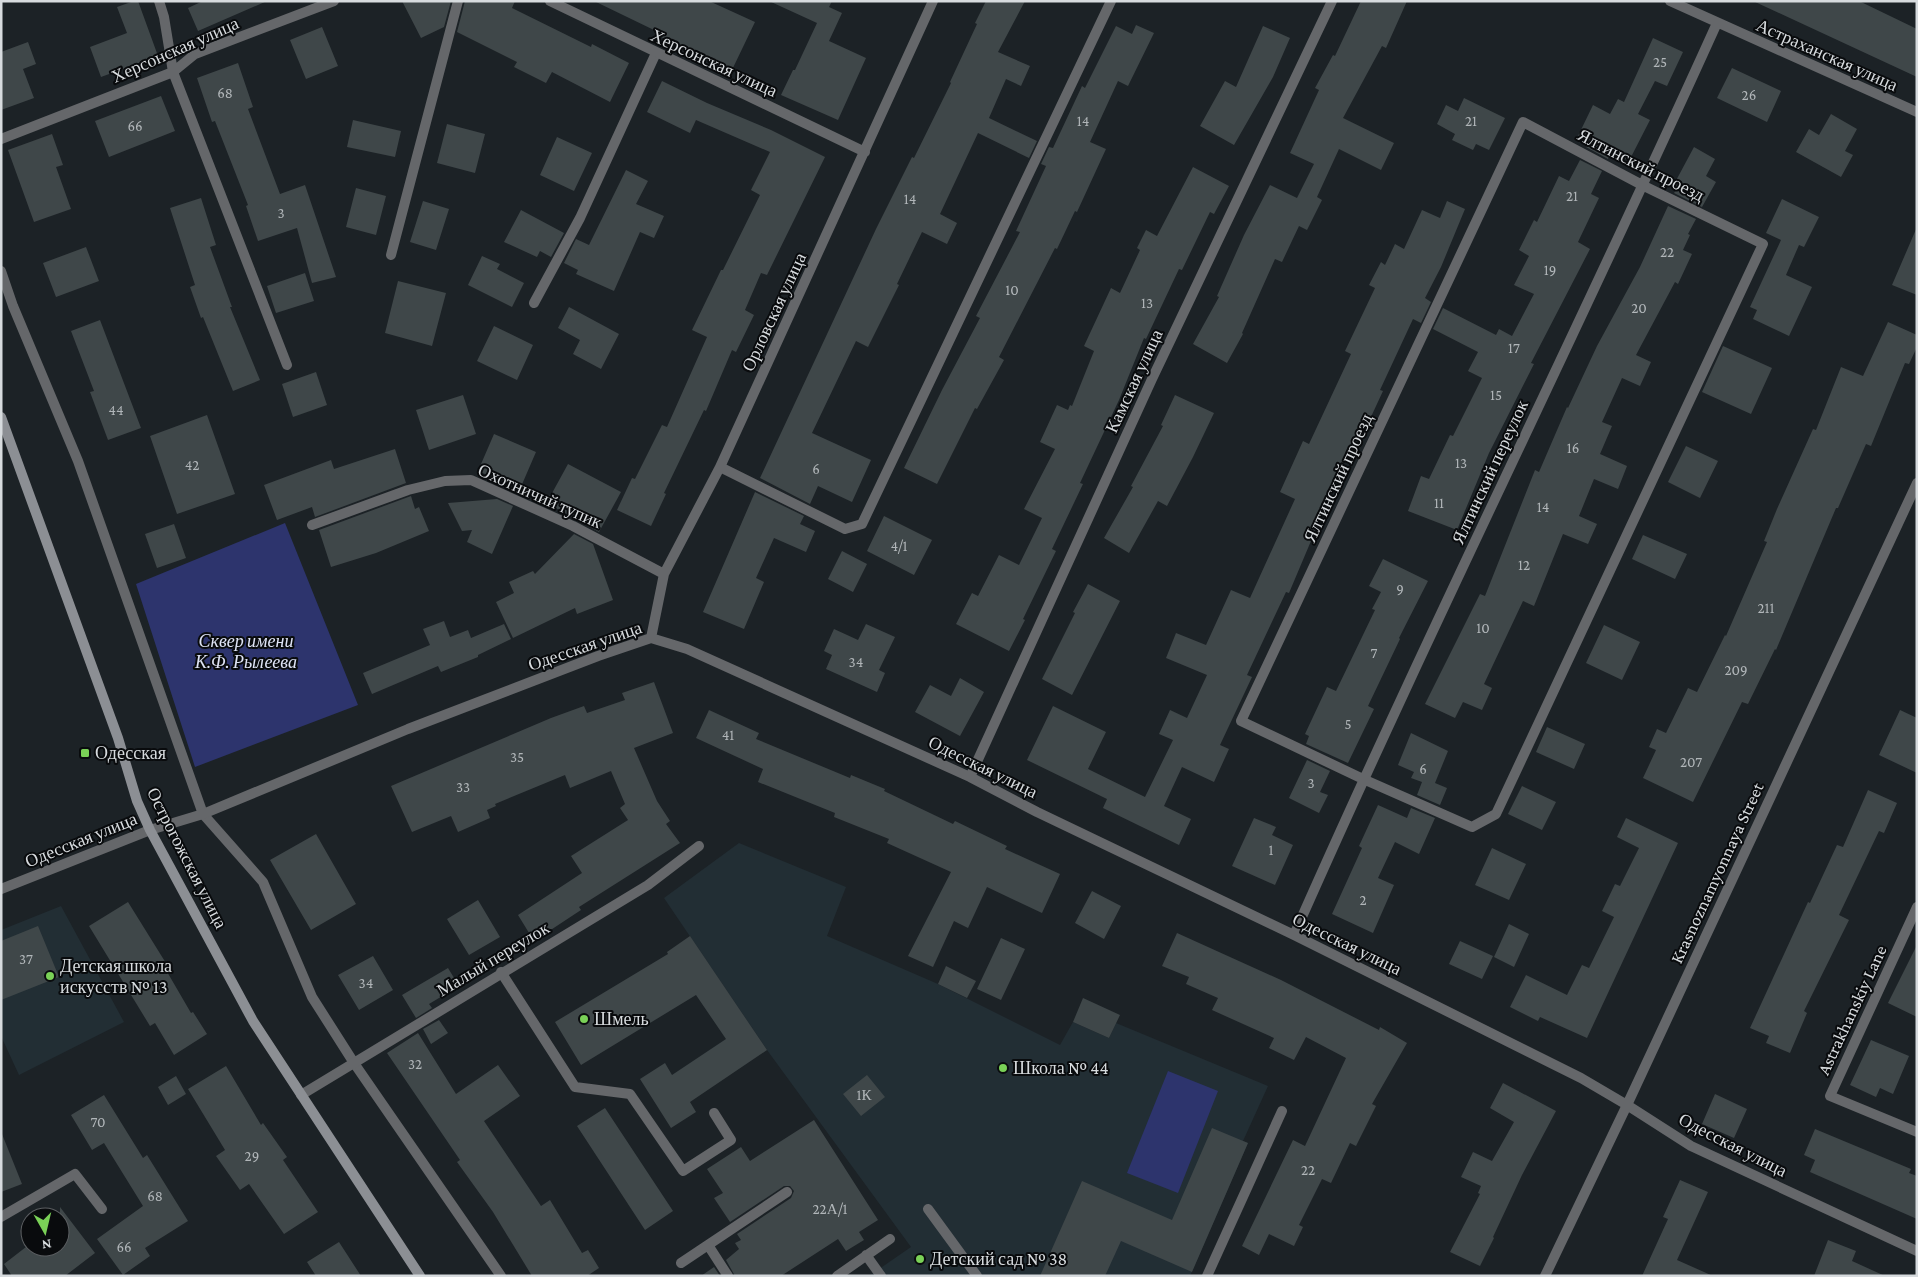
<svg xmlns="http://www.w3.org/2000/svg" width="1918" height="1277" viewBox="0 0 1918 1277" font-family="'Crimson Pro',serif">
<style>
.built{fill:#222e34}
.green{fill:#2d346d}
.building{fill:#3f4749}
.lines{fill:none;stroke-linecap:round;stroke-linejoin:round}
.lane{stroke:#65676a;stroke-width:10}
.street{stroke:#65676a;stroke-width:10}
.secondary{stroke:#8c8f94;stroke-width:10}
.poi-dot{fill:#7ad157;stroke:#090b0d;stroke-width:2}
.labels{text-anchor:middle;stroke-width:4;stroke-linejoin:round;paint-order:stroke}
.number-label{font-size:15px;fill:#b1b6b9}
.street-label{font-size:18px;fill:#d7dbde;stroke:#090b0d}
.park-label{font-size:18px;font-style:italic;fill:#dfe4f6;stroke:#090b0d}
.poi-label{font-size:18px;fill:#d7dbde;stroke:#090b0d;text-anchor:start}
</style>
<rect width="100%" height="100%" fill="#1c2226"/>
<path class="built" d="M739,843l107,44 -19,49 111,48 122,61 13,-23 36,16 7,-15 152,63 -25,55 5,2 -58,133h-321l42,-29 -144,-197 -103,-152z
M61,906l63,116 -105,53 -18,-39v-106z"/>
<path class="green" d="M285,523l73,182 -163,62 -59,-183z
M1168,1071l50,20 -40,102 -51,-20z"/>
<path class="building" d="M134,1h4l20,55 -57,21 -11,-30 37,-14 -10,-26z
M203,1h64l-69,30 -10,-23z
M402,1h49l-7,26 -23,11z
M465,1h50l-3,7 79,39 1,-3 37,19 -19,39 -58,-30 -6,11 -32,-16 3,-5 -60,-30z
M594,1h115l46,21 -24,50 -40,-18 2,-3 -39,-17 2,-3z
M769,1h63l-3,6 13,6 -13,28 37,17 -28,62 -57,-25 12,-25h2l22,-47z
M986,1h39l-27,51 32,14 -9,20 -15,-7 -17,39 48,23 -8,17 -51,-25 -38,81 17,9 -10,21 -25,-12 -25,52 2,1 -31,62 -12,-6 -44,92 59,27 -19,42 -34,-16 -8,18 -50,-26 116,-249 36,-72 2,1 37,-75 -1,-1 27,-58 -2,-1z
M1361,1h46l-21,47 -4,-2 -39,72 51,25 -13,27 -42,-21 -22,48 5,3 -15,30 -8,-4 -17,36 -7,-3 -33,74 1,1 -16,29 -34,-19 26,-47 -2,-1 27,-61 26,-50 27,13 17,-34 -24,-11 29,-63 -4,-2 18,-33 2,1z
M1753,1h106l58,28v48z
M1136,25l18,8 -26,53 -10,-5 -28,61 16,7 -29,63 -2,-1 -18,38 -2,-1 -56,109 5,3 -27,49 -2,-1 -38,76 -33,-16 38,-78 38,-72 -4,-2 44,-84 -4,-1 30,-65 -5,-2 8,-17 4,1 29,-62 3,2 31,-62 16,8z
M1263,26l27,12 -17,39 -39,68 -34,-19 25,-45 11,6z
M322,27l16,39 -32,13 -16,-39z
M1653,38l30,14 -16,34 -12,-5 -17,33 12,6 -21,41 -18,-9 -3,7 -22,-12 3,-6 -11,-5 15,-31 17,9 8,-15 6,3z
M28,42l8,22 -13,5 11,29 -33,12v-58z
M238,63l15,44 -5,2 32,85 25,-9 31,92 -24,6 -15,-55 -39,13 -12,-35 2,-1 -33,-84 -3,1 -15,-44z
M1732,68l49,23 -14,31 -50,-24z
M662,81l45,22 64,27 54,27 -58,118 -6,-2 -16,37 9,5 -18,37 -4,-2 -26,61 -2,-1 -40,83 2,1 -15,32 -34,-16 15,-32 3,1 27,-54 5,2 40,-90 -15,-7 29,-60h2l37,-75 -9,-5 19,-38 -74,-32 -6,13 -43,-21z
M161,96l14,35 -66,26 -14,-36z
M1464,98l41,20 -16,32 -13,-6 -3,6 -21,-10 3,-6 -18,-10 9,-19 12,6z
M1831,114l26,15 -12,22 8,4 -12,22 -45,-25 13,-23 10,6z
M353,120l48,11 -6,26 -48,-10z
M447,124l38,10 -10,39 -38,-10z
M52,134l11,31 -7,2 15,42 -37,13 -26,-72z
M557,137l35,16 -18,38 -34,-16z
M1694,147l21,12 -9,17 10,6 -14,25 -28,-14 2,-3 -4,-2z
M1580,160l22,11 -11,23 8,4 -21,44 12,7 -59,114 3,1 -45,89 -32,77 -49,-19 13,-35 8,3 21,-44 3,1 29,-58 -14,-7 10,-19 -45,-23 10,-21 53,27 3,-6 13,7 22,-42 -20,-9 15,-29 -10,-6 15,-30 3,2 22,-46 10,5z
M1193,167l36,19 -15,28 -4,-2 -28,58 -3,-1 -33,70 -2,-1 -25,62 -39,83 3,1 -31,65 4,2 -33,68 2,1 -16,31 -53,-27 16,-31 6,3 21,-41 20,10 23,-47 -18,-9 31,-60 -15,-7 17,-37 11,5 2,-5 2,1 22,-55 -10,-5 27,-58 9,5 20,-43 -3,-2 9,-18 11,6z
M626,170l22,11 -12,23 28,12 -10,22 -14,-6 -26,59 -38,-17 2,-4 -14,-7 12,-24 13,6z
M356,188l30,8 -10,39 -30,-8z
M201,198l15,47 -6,2 22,60h-2l30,73 -27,11 -30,-74 -2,1 -11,-31 5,-2 -25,-77z
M1782,199l37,18 -15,30 -5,-2 -13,30 26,12 -23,49 -36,-17 4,-9 -7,-3 31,-67 -15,-7z
M423,201l26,8 -13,41 -26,-8z
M1447,201l18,8 -24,58 -16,31 6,4 -10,21 -8,-4 -33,71 3,1 -26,56 -5,-3 -63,149 -3,-1 -39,83 5,2 -32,68 9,4 -15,33 -32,-15 -18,39 27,13 -12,26 -76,-37 4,-9 -80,-39 26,-54 53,26 -18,37 57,28 28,-57 -14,-6 11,-24 17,8 20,-43 -41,-17 10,-25 30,12 25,-55 19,8 45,-99 -15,-7 23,-51 6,3 42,-90 -6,-3 30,-63 -6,-3 12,-23 4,3 10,-21 9,5 18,-39 18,8z
M1668,206l28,13 -8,15 2,1 -7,15 9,4 -14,30 -3,-2 -39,73 15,7 -11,24 -18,-8 -20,44 10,4 -12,28 27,12 -9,23 -24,-10 -15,37 18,8 -9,20 -25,-10 -29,72 -11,-5 -39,83 8,4 -10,22 -19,-8 -8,16 -30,-14 55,-110 5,2 50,-126 4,2 28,-65 1,1 29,-62 43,-79z
M521,210l43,23 -13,24 -11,-6 -3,6 -33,-15z
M1917,227v68l-25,-10z
M86,247l13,34 -43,16 -13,-34z
M482,256l18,8 -3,5 27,14 -12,24 -44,-22z
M305,273l9,28 -38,12 -9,-27z
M398,281l48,12 -14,53 -47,-13z
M569,307l50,27 -18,35 -28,-15 7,-14 -22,-12z
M100,320l41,108 -33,12 -18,-48 4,-1 -23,-60z
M1888,322l29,13v12l-8,17 -4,-1 -34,83 -5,-2 -28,64h-2l-60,142 -1,-1 -27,55 -6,-2 -49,100 -50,-24 13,-28 -7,-3 8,-18 9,4 22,-45 9,4 28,-57 1,1 41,-94 -3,-1 13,-32 36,-80 3,1 25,-63 22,9z
M494,326l39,19 -16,35 -40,-19z
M1723,346l49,22 -21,46 -49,-22z
M316,372l11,33 -34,12 -11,-33z
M463,395l13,39 -47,16 -13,-40z
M1175,395l39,18 -21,44 -26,49 -9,-5 -29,52 -25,-15 29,-51 -2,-1 32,-60 -2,-1z
M207,415l28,79 -58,20 -27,-78z
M494,434l42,18 -16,37 -42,-18z
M1686,446l32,15 -18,37 -32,-16z
M395,449l11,34 -91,34 -3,-10 -35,13 -13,-35 67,-25 3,9z
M568,464l53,28 -22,40 -65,-36 17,-1z
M755,492l49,24 -4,8 15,7 -9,21 -32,-14 -18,40 8,4 -20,47 -41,-17z
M411,496l4,13 4,-2 10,24 -53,22 -45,14 -12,-37z
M497,499l16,7 -21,48 -25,-12 5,-12 -10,1 -14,-28z
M884,516l48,24 -18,35 -47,-24z
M174,524l12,34 -29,10 -12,-34z
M574,534l19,10 20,56 -36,14 -2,-6 -62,30 -17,-36 18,-9 -5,-11 24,-11 2,3z
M1643,535l44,19 -12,25 -43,-20z
M842,551l25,13 -14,28 -25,-13z
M1383,559l45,22 -29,57 1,1 -32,67 6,3 -26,54 -42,-19 3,-8 -4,-2 22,-47 9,4 39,-81 -3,-1 9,-17 -12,-6z
M1088,584l32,17 -48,94 -30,-16 33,-66 -2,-1z
M444,621l6,16 18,-7 3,8 33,-14 7,15 -33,16v2l-37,15 -3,-6 -66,28 -9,-21 67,-28 -7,-16z
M866,624l29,13 -16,33 6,3 -8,19 -51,-23 6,-14 -8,-4 10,-22 24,11z
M1604,625l36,17 -18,38 -36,-17z
M960,678l24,14 -24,44 -45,-24 15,-27 21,11z
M654,682l19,51 -39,15 23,53 13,20 -4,3 14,19 -101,64 2,3 -47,31 -16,-26 64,-42 -11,-17 57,-36 -8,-12 5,-4 -14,-33 -41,17 -5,-13 -70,29 1,2 -9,4 3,8 -32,14 -7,-16 -39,16 -21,-46 160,-68 33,-12 3,7 38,-13 -3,-7z
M709,710l50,23 -3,6 94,39 1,-3 34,14 -1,2 69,33 2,-3 52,25 -2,3 55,25 -18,39 -55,-26 -19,41 -14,-7 -21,46 -25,-11 43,-84 -64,-29 2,-4 -55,-22 1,-4 -77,-31 5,-13 -67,-31z
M1900,710l17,8v55l-38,-18z
M1547,727l38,17 -11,25 -38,-17z
M1411,733l37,18 -13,32 12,5 -7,17 -23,-10 5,-13 -11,-4 3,-6 -16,-7z
M1307,760l23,11 -10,21 8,3 -9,18 -30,-15z
M1522,786l34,16 -14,28 -34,-16z
M1868,790l29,13 -13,30 -5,-2 -40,84 10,5 -45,91 3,2 -17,40 -24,-10 3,-7 -19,-8 58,-126 2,1 27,-58 6,2z
M1378,805l29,13 4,-10 24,10 -16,36 -24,-12 -17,36 16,7 -21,48 -41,-19 30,-66 -3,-2z
M1254,818l22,9 -4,8 21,10 -18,40 -43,-19z
M1626,818l52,25 -91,195 -47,-21 -2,4 -28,-14 16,-32 41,20 15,-30 7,3 25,-51 -12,-6 13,-27 5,2 19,-38 -22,-11z
M316,834l40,70 -45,26 -41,-70z
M1492,848l34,16 -17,36 -34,-15z
M1092,891l29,15 -17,33 -29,-16z
M478,900l22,37 -31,18 -22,-36z
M128,902l41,66 -3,2 25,43 2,-1 14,22 -33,21 -19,-32 -5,3 -61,-100z
M1509,924l20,10 -15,33 -20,-10z
M38,926l21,51 -58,23v-59z
M1177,933l104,47 98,50 1,-3 27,16 -35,61 4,2 -20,40 -6,-3 -19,40 -9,-4 -23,46 4,2 -9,19 -25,-12 -10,21 -17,-9 51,-106 12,6 41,-88 -40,-21 -12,23 -25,-12 5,-10 -62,-28 6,-12 -32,-14 3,-7 -27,-11z
M690,936l77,114 -77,52 6,10 -25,16 -31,-49 25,-16 7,12 54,-36 -30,-44 -115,70 -26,-43 113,-68 -1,-2z
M1001,938l24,11 -24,51 -24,-11z
M1460,941l33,15 -11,23 -33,-15z
M1917,945v72l-29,-14z
M373,956l20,34 -34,20 -21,-35z
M946,966l30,15 -9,17 -29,-14z
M448,968l11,18 -30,18 3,4 -16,10 -14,-23z
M1083,998l37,17 -11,23 -36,-16z
M439,1020l9,13 -17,11 -8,-15z
M418,1033l38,61 42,-29 22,31 -36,25 57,85 9,-6 32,53 6,-3 11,18 -12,8h-55l-39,-64 -36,-50 3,-2 -73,-107z
M1871,1040l38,16 -16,38 -13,-6 -4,9 -26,-12z
M226,1066l35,59 2,-2 24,34 -4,3 35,52 -34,22 -35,-50 -9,6 -24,-34 9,-6 -37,-61z
M867,1075l18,22 -24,19 -18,-22z
M176,1076l10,18 -18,11 -10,-18z
M1503,1083l53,28 -34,64 -29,62 1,1 -14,28 -30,-14 30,-58 -2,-1 3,-7 -20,-9 12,-25 19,9 22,-39 -24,-14z
M1715,1094l32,15 -13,29 -32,-14z
M104,1095l39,63 4,-3 41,66 -43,27 5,8 -27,19 -26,-36 46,-33 -39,-63 -12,7 -21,-35z
M605,1108l68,103 -28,19 -68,-104z
M814,1120l64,100 -19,12 5,8 -18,11 -8,-12 -57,37h-46l-9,-16 13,-11 -4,-6 6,-3 -4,-6 54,-36 3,-7 -4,-5h-6l-54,36 -16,-24 9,-5 -16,-24 34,-22 9,14z
M1212,1128l36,15 -56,129 -71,-31 -16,35h-65l42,-95 90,39z
M1815,1129l96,40 -2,4 8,3v43l-107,-47 5,-12 -11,-5z
M2,1134l20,50 -21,8v-57z
M1680,1180l28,12 -31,68 36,16h-71l26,-57 -5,-2z
M60,1207l35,46 -30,23h-53l-8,-12 22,-17h34z
M1828,1240l28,11 -4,10 33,15h-71z
M339,1242l22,34h-45l-9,-14z
M714,1267l6,9h-19z"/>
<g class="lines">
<path class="lane" d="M391,255l67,-254
M1,271l12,35 65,155 125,353 60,68 49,115 42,66 147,213
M534,303l46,-85 76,-165
M501,972l74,115 55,7 53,77 48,-31 -17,-27
M928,1209l49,67
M1,1217l74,-43 27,35
M708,1245l20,31
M866,1255l15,21
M681,1263l106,-71
M837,1276l53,-37"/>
<path class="street" d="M159,1l5,16 9,55 114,293
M550,1l315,151
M1670,1l247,111
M1523,122l121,64 119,58 -267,570 -24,13 -109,-48 -122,-58z
M1,139l172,-67 22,-18 139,-53
M720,467l125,62 17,-5 249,-523
M312,525l96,-35 37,-9 26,-1 102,46 91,48
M651,638l13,-64 56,-107 213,-466
M970,777l182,-398 180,-378
M1,889l149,-59 53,-16 205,-85 190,-73 53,-18 36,11 283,128 67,35 257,123 287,143 46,27 64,41 226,105
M1917,907l-87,189 87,36
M1294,935c135,-306 285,-606 423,-912
M301,1095l347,-210 51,-39
M1207,1276l75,-165
M1545,1276l82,-171 290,-622"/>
<path class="secondary" d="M1,417l117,321 19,63 13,29 103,191 167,255"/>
</g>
<g class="poi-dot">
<rect x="80" y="748" width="10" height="10" rx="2.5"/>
<circle cx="50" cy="976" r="5"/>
<circle cx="584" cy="1019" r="5"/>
<circle cx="1003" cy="1068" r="5"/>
<circle cx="920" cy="1259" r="5"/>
</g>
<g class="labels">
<g class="number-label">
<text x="1660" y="67">25</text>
<text x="225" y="98">68</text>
<text x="1749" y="100">26</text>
<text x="1083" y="126">14</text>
<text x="1471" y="126">21</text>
<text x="135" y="131">66</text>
<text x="1572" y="201">21</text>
<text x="910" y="204">14</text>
<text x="281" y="218">3</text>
<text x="1667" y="257">22</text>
<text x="1550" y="275">19</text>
<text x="1012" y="295">10</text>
<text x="1147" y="308">13</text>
<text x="1639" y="313">20</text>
<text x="1514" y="353">17</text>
<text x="1496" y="400">15</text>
<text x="116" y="415">44</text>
<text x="1573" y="453">16</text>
<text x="1461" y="468">13</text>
<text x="192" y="470">42</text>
<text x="816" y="474">6</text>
<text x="1439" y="508">11</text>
<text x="1543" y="512">14</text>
<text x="899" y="551">4/1</text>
<text x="1524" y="570">12</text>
<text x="1400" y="594">9</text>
<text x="1766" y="613">211</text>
<text x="1483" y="633">10</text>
<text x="1374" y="658">7</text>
<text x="856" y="667">34</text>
<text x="1736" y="675">209</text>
<text x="1348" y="729">5</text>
<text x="728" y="740">41</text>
<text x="517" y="762">35</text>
<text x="1691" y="767">207</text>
<text x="1423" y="774">6</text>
<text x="1311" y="788">3</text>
<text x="463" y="792">33</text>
<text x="1271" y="855">1</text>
<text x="1363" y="905">2</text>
<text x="26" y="964">37</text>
<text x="366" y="988">34</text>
<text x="415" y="1069">32</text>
<text x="864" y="1100">1К</text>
<text x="98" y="1127">70</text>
<text x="252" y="1161">29</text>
<text x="1308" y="1175">22</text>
<text x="155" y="1201">68</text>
<text x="830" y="1214">22А/1</text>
<text x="124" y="1252">66</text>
</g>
<g class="street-label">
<text transform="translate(175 50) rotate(-24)" y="6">Херсонская улица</text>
<text transform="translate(1827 55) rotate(24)" y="6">Астраханская улица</text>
<text transform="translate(714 63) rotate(25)" y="6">Херсонская улица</text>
<text transform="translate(1641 165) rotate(27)" y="6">Ялтинский проезд</text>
<text transform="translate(774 312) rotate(-65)" y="6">Орловская улица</text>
<text transform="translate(1134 381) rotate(-65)" y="6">Камская улица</text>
<text transform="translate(1490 472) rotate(-65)" y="6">Ялтинский переулок</text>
<text transform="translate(1338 478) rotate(-65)" y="6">Ялтинский проезд</text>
<text transform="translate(540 496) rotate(24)" y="6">Охотничий тупик</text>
<text transform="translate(585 646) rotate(-19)" y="6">Одесская улица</text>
<text transform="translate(983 767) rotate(26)" y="6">Одесская улица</text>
<text transform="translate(81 840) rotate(-22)" y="6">Одесская улица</text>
<text transform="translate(187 858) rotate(63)" y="6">Острогожская улица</text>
<text transform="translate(1717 873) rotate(-65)" y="6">Krasnoznamyonnaya Street</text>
<text transform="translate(1347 944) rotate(26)" y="6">Одесская улица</text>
<text transform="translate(493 959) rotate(-31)" y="6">Малый переулок</text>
<text transform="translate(1852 1010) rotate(-65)" y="6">Astrakhanskiy Lane</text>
<text transform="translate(1733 1145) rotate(27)" y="6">Одесская улица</text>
</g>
<g class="park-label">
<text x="246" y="647">Сквер имени<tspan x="246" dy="21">К.Ф. Рылеева</tspan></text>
</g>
<g class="poi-label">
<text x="95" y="759">Одесская</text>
<text x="60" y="972">Детская школа<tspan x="60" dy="21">искусств № 13</tspan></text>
<text x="594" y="1025">Шмель</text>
<text x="1013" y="1074">Школа № 44</text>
<text x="930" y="1265">Детский сад № 38</text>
</g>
</g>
<rect width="1918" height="1277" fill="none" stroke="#d7dbde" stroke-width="5"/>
<g transform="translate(45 1232) rotate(172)"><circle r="24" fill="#090b0d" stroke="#5b5e61"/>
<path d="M0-4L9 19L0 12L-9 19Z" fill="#7ad157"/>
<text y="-8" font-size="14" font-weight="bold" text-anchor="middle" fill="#d7dbde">N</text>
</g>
</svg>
